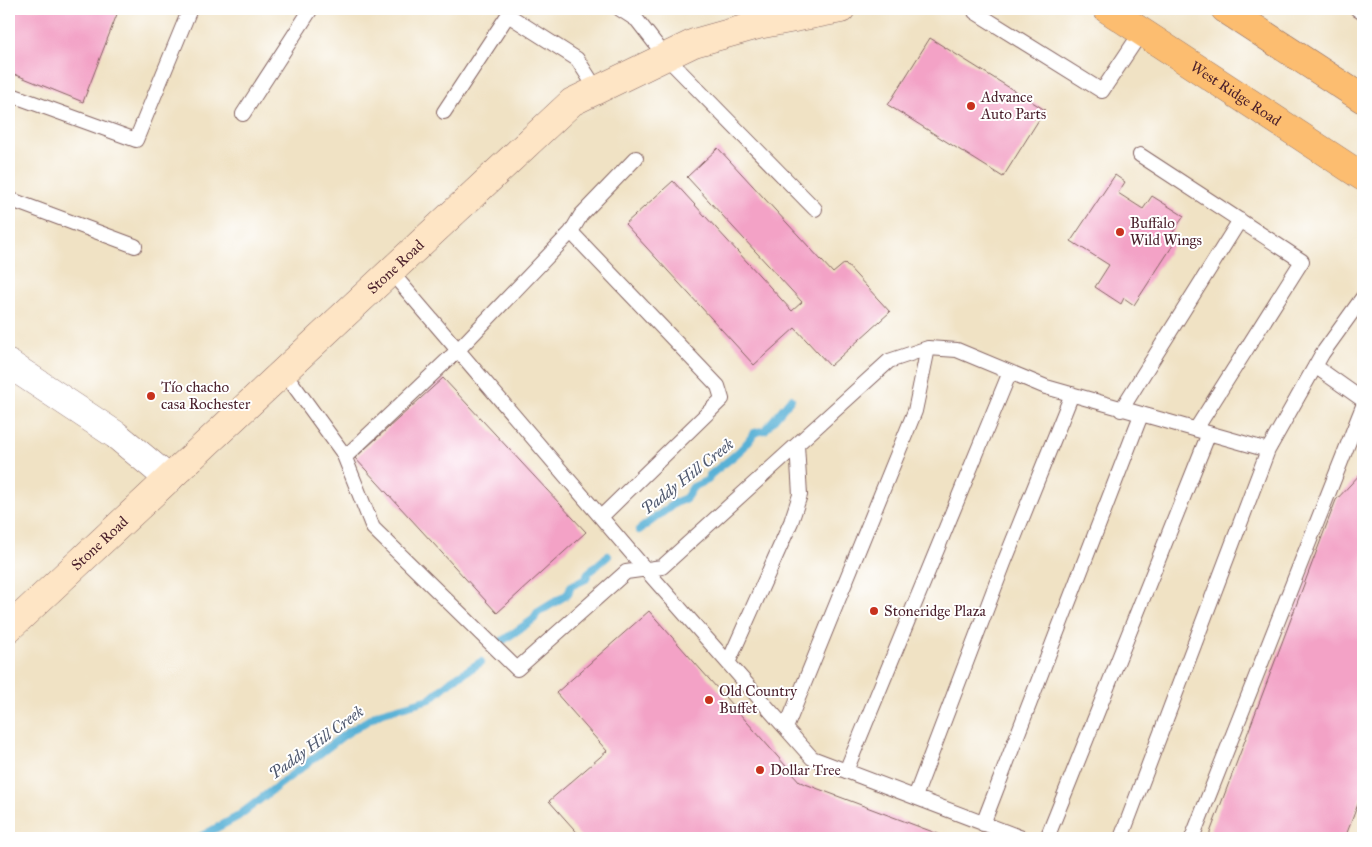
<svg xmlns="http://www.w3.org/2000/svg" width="1372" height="847" viewBox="0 0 1372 847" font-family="'IM FELL Great Primer',serif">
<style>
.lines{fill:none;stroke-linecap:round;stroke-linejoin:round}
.stream{stroke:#59b1d6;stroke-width:8}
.building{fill:#f3a2c6}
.lane-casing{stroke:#846361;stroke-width:16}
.street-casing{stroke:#846361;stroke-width:29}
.secondary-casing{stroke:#846361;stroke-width:29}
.highway-casing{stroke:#846361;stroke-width:29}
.lane{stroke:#fff;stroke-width:14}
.street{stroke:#fff;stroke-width:28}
.secondary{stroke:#fee5c5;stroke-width:28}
.highway{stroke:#fcbd6f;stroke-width:28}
.poi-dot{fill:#c8321e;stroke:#fff;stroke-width:2}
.labels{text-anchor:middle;stroke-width:4;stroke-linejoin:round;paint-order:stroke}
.street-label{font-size:15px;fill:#4a1f2b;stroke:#fff}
.poi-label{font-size:15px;fill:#4a1f2b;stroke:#fff;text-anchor:start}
.water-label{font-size:16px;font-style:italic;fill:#50596f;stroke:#fff}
</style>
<rect width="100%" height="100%" fill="#fff"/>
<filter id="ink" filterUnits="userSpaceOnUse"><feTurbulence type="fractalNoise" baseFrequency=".02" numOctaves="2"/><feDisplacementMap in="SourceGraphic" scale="10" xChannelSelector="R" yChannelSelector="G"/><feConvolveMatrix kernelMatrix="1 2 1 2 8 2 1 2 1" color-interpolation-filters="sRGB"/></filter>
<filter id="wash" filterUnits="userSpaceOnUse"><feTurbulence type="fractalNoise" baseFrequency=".0096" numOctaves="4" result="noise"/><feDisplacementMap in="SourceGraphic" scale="20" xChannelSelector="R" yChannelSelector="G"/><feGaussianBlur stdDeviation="1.12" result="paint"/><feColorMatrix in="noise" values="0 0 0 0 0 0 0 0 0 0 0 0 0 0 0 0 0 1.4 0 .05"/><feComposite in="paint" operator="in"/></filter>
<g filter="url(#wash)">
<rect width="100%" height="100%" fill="#f0e2c4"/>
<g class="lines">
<path class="stream" d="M639,530l36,-27 11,-5 7,-11 15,-7 1,-4c16,-14 35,-25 45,-43l11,-3 26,-31
M502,641l32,-22 3,-6 31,-19 3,-8 15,-7 2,-6 20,-17
M198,838l39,-21 107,-82 36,-22 50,-14 21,-18 30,-19"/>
</g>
<g id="blocks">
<path class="building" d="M9,9h110l-36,93 -74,-30z
M930,38l115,72 -42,67 -115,-72z
M718,148l115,125 12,-10 45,49 -60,54 -35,-38 -41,37 -129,-141 48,-43 119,130 10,-9 -115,-125z
M1115,175l10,7 -7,11 25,16 9,-13 32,20 -13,19 6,4 -43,66 -10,-7 -3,6 -26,-17 14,-22 -38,-24z
M443,378l143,154 -89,81 -142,-155z
M1363,471v320l-18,47h-137l128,-338z
M649,611l151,171 149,56h-367l-33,-37 58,-50 -51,-58z"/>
</g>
</g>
<g filter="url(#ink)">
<use href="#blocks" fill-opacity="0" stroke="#846361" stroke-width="1"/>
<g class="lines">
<g class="lane-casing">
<path id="lane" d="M620,9l17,11 28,36 150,153
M1357,9l6,4
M975,12l127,79 40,-60
M9,94l127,46 54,-131
M444,112l64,-97 69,44 20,31
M243,114l68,-105
M1140,155l162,106 -106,168
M9,199l126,47
M571,232l10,-17 55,-57
M391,272l255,298 166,188 210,80
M1315,366l48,34
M284,372l59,81 30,75 144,141 109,-97 36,-5 227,-206 39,-13 29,2 89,37 222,63 54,-96 41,-57
M1121,410l119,-190
M345,457l113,-107 113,-118 147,154 4,13 -121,118
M728,663l63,-141 9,-27 -3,-50
M786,728l129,-317 13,-63
M846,771l164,-399
M915,797l89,-234 68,-169
M983,824l158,-409
M1047,838l162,-405
M1121,838l147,-388
M1192,838l171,-432"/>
</g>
<g class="street-casing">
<path id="street" d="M9,364l107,71 53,44"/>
</g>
<g class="secondary-casing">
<g id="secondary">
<path id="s1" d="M9,628l563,-526 122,-59 64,-18 83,-16"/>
</g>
</g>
<g class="highway-casing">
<g id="highway">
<path id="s2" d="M1107,9l256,168"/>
<path d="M1225,9l138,90"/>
</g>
</g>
<use href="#lane" class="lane"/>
<use href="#street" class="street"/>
<use href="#secondary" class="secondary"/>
<use href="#highway" class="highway"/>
</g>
</g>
<g class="poi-dot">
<circle cx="971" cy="106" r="5"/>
<circle cx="1120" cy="232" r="5"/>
<circle cx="151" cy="396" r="5"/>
<circle cx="874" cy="611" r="5"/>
<circle cx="709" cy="700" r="5"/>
<circle cx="760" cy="770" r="5"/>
</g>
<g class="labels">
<g class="street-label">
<text dy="5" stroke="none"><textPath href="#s2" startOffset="154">West Ridge Road</textPath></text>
<text dy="5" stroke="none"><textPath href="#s1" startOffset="529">Stone Road</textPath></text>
<text dy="5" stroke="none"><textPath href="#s1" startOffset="124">Stone Road</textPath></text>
</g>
<g class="poi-label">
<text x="981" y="102">Advance<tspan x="981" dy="17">Auto Parts</tspan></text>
<text x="1130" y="228">Buffalo<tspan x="1130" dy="17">Wild Wings</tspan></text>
<text x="161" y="392">Tío chacho<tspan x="161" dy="17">casa Rochester</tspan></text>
<text x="884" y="616">Stoneridge Plaza</text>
<text x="719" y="696">Old Country<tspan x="719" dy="17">Buffet</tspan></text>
<text x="770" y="775">Dollar Tree</text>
</g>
<g class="water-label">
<text transform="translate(687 476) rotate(-38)" y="6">Paddy Hill Creek</text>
<text transform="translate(316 742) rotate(-36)" y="6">Paddy Hill Creek</text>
</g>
</g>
<rect width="1372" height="847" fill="none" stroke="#fff" stroke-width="30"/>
</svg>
